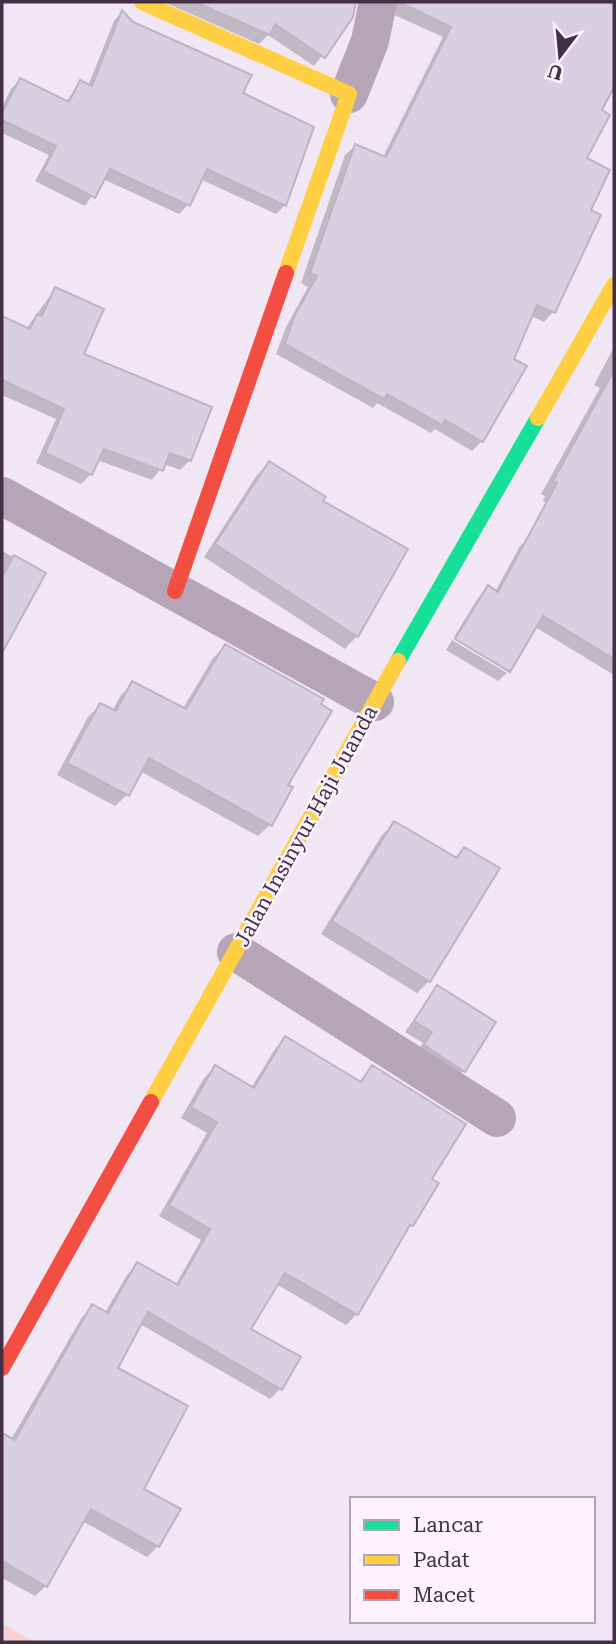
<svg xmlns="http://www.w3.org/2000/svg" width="616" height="1644" viewBox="0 0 616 1644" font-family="'Roboto Serif',serif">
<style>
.green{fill:#f8cfd4}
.shadow{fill:#0003}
.building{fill:#d8cfe0;stroke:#bdb3c4;stroke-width:2}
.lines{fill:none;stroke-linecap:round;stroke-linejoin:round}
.street{stroke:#b5a5b7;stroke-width:38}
.fast{stroke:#16e098;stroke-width:16}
.slow{stroke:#ffcf43;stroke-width:16}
.jam{stroke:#f24e42;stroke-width:16}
.labels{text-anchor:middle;stroke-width:5;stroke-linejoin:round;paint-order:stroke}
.street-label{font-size:21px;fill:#433046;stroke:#fcf2fe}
</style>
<rect width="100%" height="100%" fill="#f1e6f3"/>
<path class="green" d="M2,1623l33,19h-33z"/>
<path class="shadow" d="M164,2h191l-4,15 -37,49 -46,-31 -9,9z
M386,2h132l22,11 7,-11h67v81l-15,28 -15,48 4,52 -35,101 -9,10 -13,-6 -49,125 -10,10 -37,-22 -4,4 -54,-30 -4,5 -97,-54 10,-27 22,-40 -7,-4 44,-128 10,-9 28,11 60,-120 -53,-24z
M122,12l10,11 109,71 44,111 -9,9 -76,-35 -12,26 -9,9 -76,-35 -18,27 -50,-25 14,-26 -47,-22v-26l9,-18 9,-9 46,22 14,-20 8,4 26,-65z
M55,289l27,66 108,105 -10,10 -16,-6 -12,16 -55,-20 -6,14 -10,10 -45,-21 20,-44 -54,-24v-77l24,11z
M614,347v188l-8,-6 -4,4 -59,-32 2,-5 -4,-2 59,-106 -6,-3z
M269,463l52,39 36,134 -12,13 -141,-92 53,-82z
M530,536l84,49v90l-79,-48 -27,44 -54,-34 24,-39 10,-10 7,4 25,-46z
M2,551l42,22 -42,76z
M452,640l55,33 -9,8 -52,-31z
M225,646l61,139 -16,40 -12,11 -118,-65 -13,24 -12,11 -58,-31 31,-58 12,-12 12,6 9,-16 12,-12 49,27 31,-52z
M395,823l59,35 10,-9 -35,132 -12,12 -96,-59 61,-99z
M437,987l26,84 -10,10 -38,-25 8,-13 -18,-11z
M285,1038l73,45 14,-16 58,112 -19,46 -54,89 -11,11 -70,-41 -27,45 32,59 -11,11 -130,-75 -24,44 25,121 17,57 -11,11 -65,-36 -36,65 -11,10 -33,-18v-123l80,-138 11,-10 12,6 22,-38 10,-11 38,22 26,-46 -42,-24 48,-83 -26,-15 23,-40 11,-11 36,21 24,-39z"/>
<path class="building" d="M195,2h161l-3,15 -28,41 -50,-34 -5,11z
M399,2h215v85l-12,23 8,5 -23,43 23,12 -19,40 10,5 -46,98 -18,-8 -23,54 13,7 -44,76 -38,-22 -3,5 -55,-31 -3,5 -99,-55 10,-29 22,-39 -7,-3 45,-129 31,13 65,-130z
M122,10l11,12 119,53 -9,18 71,34 -28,79 -79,-37 -17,37 -80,-37 -15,29 -52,-27 13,-25 -54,-26v-7l18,-35 49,24 11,-22 12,6z
M55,287l49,22 -20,45 128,53 -21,54 -21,-8 -7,18 -59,-22 -12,26 -47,-22 19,-44 -62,-29v-64l28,13 7,-15 5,2z
M614,370v289l-71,-43 -33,56 -55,-33 33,-54 10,7 59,-109 -4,-2z
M269,461l57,36 -3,4 85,48 -50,88 -143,-93z
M14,555l32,18 -44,80v-76z
M225,644l99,55 -3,5 11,7 -44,74 5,2 -21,39 -123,-68 -20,38 -62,-33 33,-60 16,8 16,-30 54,28z
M394,821l63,37 7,-11 36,21 -70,114 -98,-61z
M437,985l59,37 -31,50 -41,-27 8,-13 -18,-11z
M285,1036l76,46 11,-17 94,59 -34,55 7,4 -26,43 -3,-1 -52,90 -73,-42 -34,56 50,28 -19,33 -134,-78 -30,56 70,38 -44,83 37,20 -22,38 -68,-38 -44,78 -45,-26v-128l13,7 77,-136 16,9 29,-51 41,23 32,-56 -41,-24 48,-83 -26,-15 24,-42 39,23z"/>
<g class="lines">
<path class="street" d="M349,94l21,-53 8,-39
M2,496l373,206
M236,952l261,166"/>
<path class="fast" d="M398,661l140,-243"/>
<path class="slow" d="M142,2l207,92 -63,179
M538,418l76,-133
M151,1102l247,-441"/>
<path class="jam" d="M175,591l111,-318
M2,1368l149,-266"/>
</g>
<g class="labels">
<g class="street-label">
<text transform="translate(306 826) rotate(-61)" y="7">Jalan Insinyur Haji Juanda</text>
</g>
</g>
<rect width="616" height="1644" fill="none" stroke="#433046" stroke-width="7"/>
<rect x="350" y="1497" width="245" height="126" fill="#fcf2fe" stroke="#b2a4b4" stroke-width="2"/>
<rect x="364" y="1520" width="35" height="10" fill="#16e098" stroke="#b2a4b4" stroke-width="2"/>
<text x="413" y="1532" font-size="21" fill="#433046">Lancar</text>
<rect x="364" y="1555" width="35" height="10" fill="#ffcf43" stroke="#b2a4b4" stroke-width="2"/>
<text x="413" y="1567" font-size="21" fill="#433046">Padat</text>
<rect x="364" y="1590" width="35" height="10" fill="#f24e42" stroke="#b2a4b4" stroke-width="2"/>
<text x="413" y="1602" font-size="21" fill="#433046">Macet</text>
<g transform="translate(560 56) rotate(196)" stroke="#fcf2fe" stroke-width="5" paint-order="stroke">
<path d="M0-5L12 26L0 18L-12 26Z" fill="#433046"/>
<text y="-10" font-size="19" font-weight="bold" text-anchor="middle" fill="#433046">U</text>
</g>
</svg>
